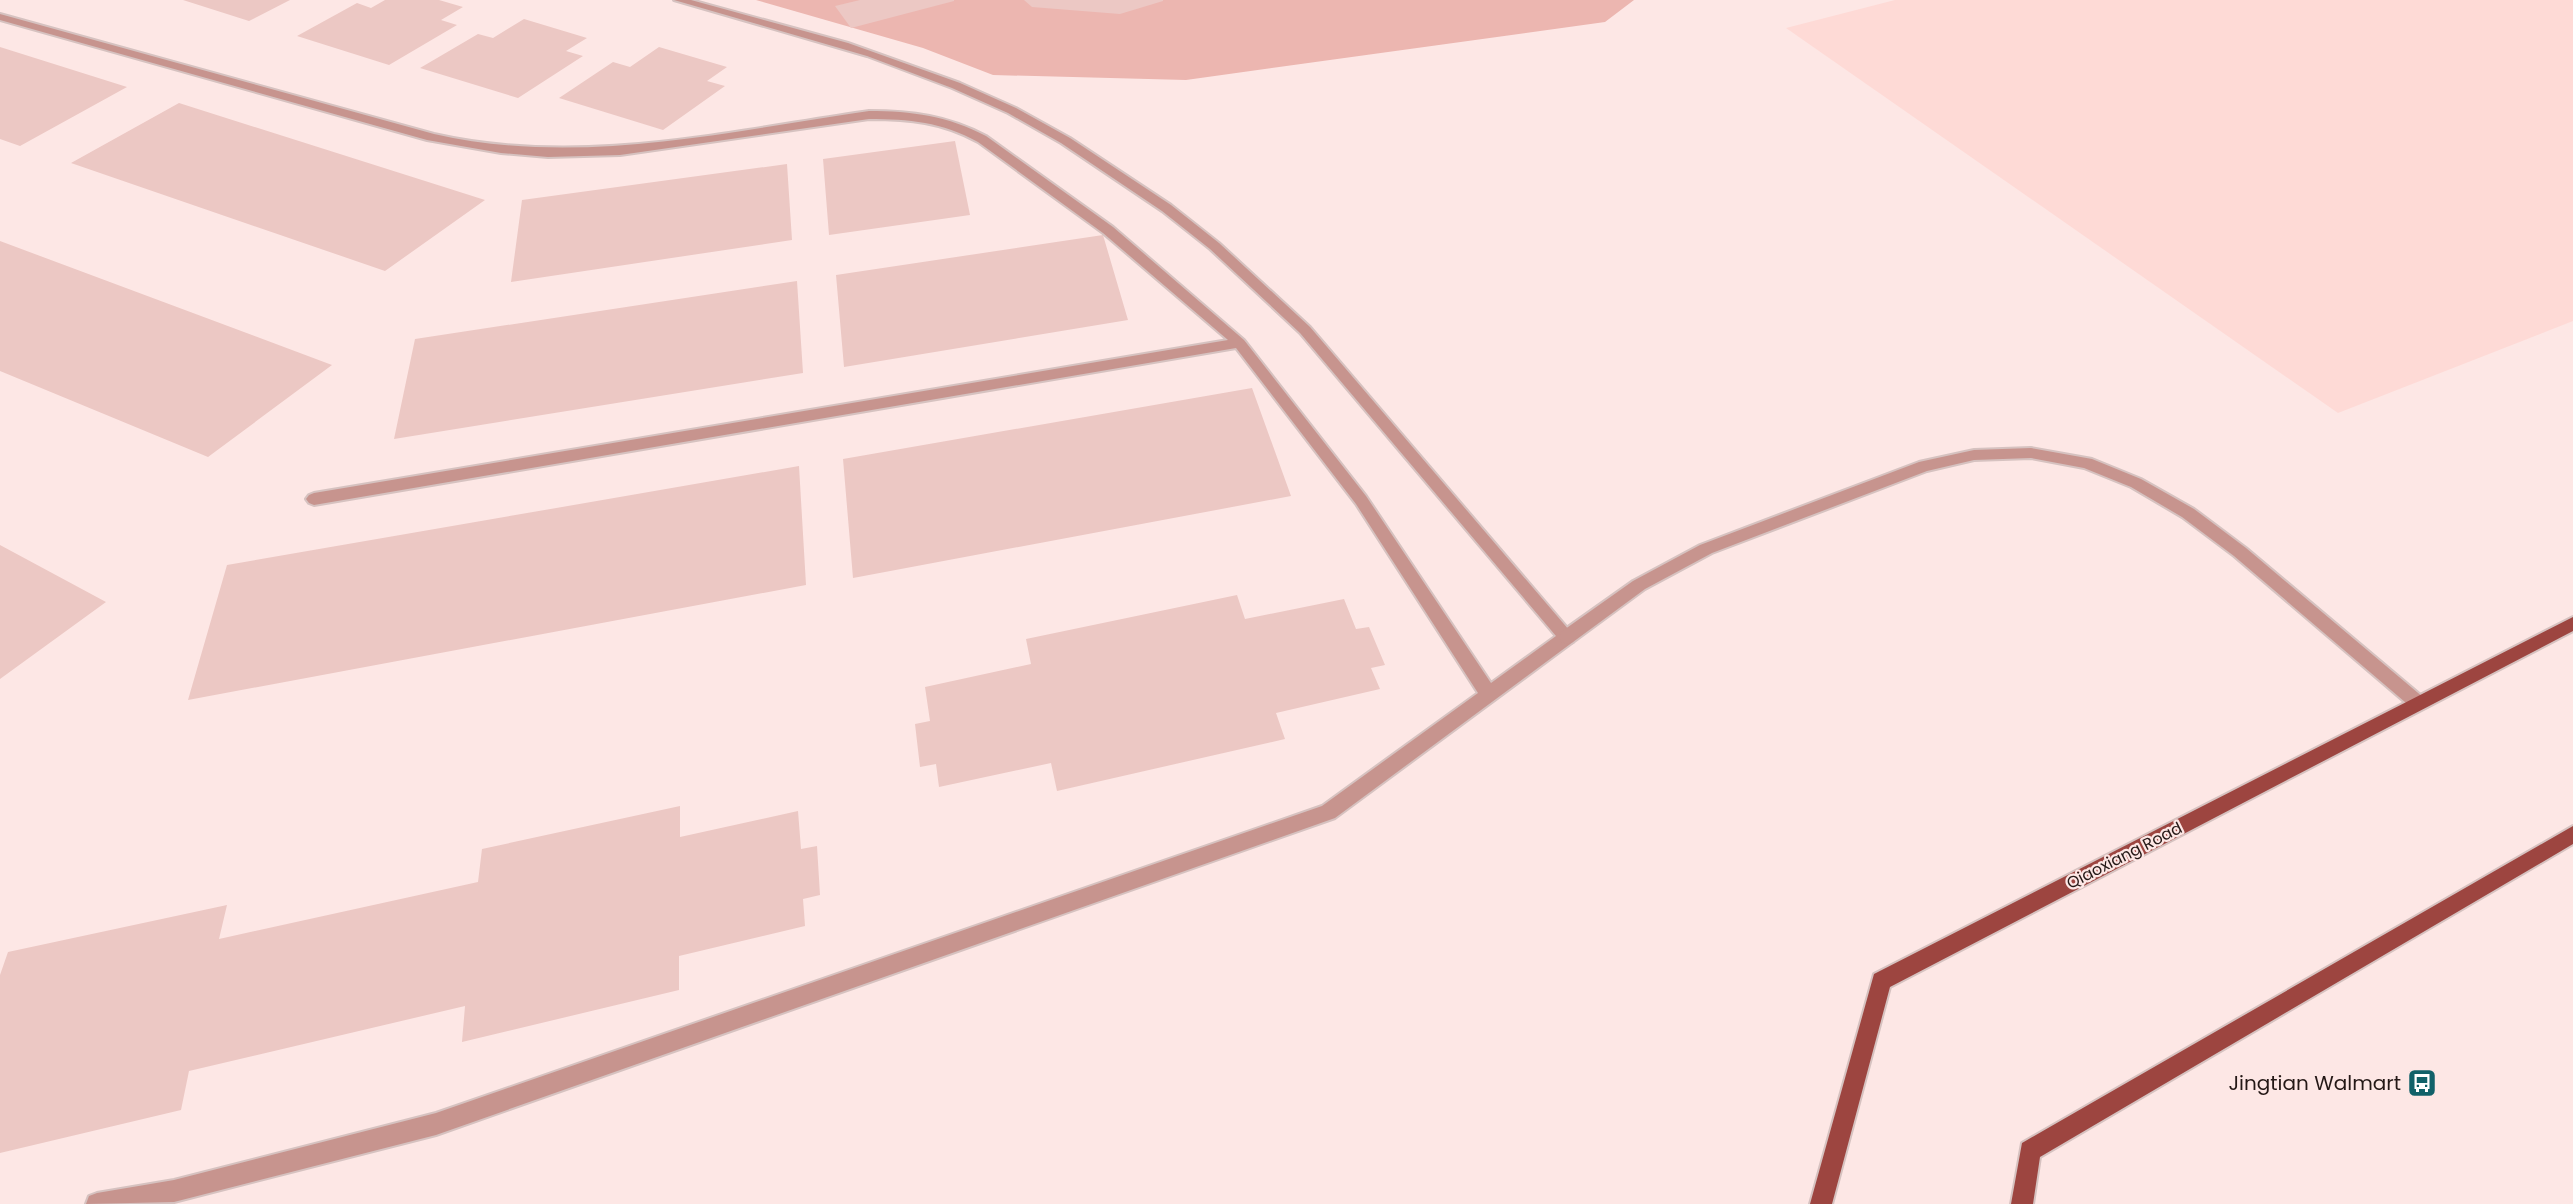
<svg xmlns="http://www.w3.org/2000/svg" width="2573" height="1204" viewBox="0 0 2573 1204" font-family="Poppins,sans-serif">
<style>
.built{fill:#fedad6}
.green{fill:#ecb6b0}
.building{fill:#ecc8c4}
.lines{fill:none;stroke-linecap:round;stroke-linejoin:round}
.service-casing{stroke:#d6c2c0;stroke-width:4}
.minor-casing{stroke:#d6c2c0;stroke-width:4}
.primary-casing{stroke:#d6c2c0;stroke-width:4}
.service{fill:#c7948e;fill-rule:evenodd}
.minor{fill:#c7948e;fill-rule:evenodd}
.primary{fill:#9d4540;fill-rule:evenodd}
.labels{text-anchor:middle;stroke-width:4.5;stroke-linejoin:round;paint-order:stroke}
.street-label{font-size:16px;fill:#241816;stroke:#fde7e5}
.near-poi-label{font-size:20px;fill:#241816;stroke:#fde7e5;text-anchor:end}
</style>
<rect width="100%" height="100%" fill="#fde7e5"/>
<path class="built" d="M1895,0h678v321l-235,92 -552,-385z"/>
<path class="green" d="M756,0h878l-29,22 -419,58 -193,-5 -70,-27z"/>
<path class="building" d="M183,0h107l-41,21z
M385,0h54l24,7 -22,13 16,5 -68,40 -92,-29 60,-33 14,5z
M860,0h94v1l-103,27 -16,-22z
M1024,0h139v1l-43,13 -88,-7z
M524,19l63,19 -21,13 17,5 -65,42 -98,-30 58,-34 15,4z
M0,47l127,40 -107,59 -20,-7z
M659,47l68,20 -20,14 18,5 -62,44 -104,-32 54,-36 17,5z
M179,103l306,97 -100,71 -314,-108z
M955,141l15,74 -141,20 -6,-76z
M787,164l5,76 -281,42 11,-82z
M1103,235l25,85 -284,47 -8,-92z
M0,241l332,124 -124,92 -208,-86z
M797,281l6,92 -409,66 21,-100z
M1252,388l39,108 -438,82 -10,-119z
M799,466l7,119 -618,115 39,-135z
M0,545l106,57 -106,77z
M1237,595l8,24 99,-20 12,30 13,-2 16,38 -14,3 9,21 -104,24 9,26 -228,52 -6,-28 -112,24 -3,-23 -16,3 -5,-43 15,-3 -5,-34 106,-23 -5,-25z
M680,806v31l118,-26 3,38 16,-3 3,49 -17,4 2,27 -126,30v34l-217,52 3,-36 -276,65 -8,39 -181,43v-178l8,-23 219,-47 -8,34 259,-57 4,-33z"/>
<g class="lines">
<g class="service-casing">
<path id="service" d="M674,0h17l157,43 112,40 56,25 54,30 101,67 48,38 91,84 265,310 -2,5 -238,176 -899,317 -262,67 -88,2 3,-8 8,-3 77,-13 262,-67 886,-307 156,-113 -122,-189 -120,-156 -922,157 -5,-2 -3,-4 3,-4 5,-2 914,-153 -125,-107 -125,-91c-36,-20 -69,-23 -109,-23l-249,36 -72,2 -47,-4 -74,-13 -427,-120v-6l434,120c145,33 290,-2 435,-23 43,0 79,5 117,25l127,91 131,113 122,156 125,187 65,-47 -256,-303 -90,-84 -48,-38 -101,-68 -53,-30 -56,-25 -85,-32z"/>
</g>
<g class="minor-casing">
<path id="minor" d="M2031,448l61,11 49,20 53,30 52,39 178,150 3,5 -3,5 -6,2 -6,-2 -178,-152 -52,-39 -51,-30 -47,-19 -53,-10 -57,2 -47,11 -215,82 -67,36 -72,53 -6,2 -6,-2 -2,-5 2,-5 72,-51 67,-36 219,-83 55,-12z"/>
</g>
<g class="primary-casing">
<path id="primary" d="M2573,617v14l-683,356 -58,217h-22l64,-230z
M2573,826v18l-533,313 -7,47h-22l11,-61z"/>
</g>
<use href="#service" class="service"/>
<use href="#minor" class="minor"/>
<use href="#primary" class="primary"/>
</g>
<defs>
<g id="bus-square" transform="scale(1.5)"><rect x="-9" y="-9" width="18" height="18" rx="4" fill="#116169" stroke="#fde7e5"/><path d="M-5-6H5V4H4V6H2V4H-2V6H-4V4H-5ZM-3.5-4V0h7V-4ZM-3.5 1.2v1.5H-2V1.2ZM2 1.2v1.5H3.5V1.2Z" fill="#fff"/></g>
</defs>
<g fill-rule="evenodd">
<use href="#bus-square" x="2422" y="1083"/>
</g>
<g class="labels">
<g class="street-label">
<text transform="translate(2124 855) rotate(-27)" y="6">Qiaoxiang Road</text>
</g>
<g class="near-poi-label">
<text x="2401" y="1090">Jingtian Walmart</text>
</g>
</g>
</svg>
